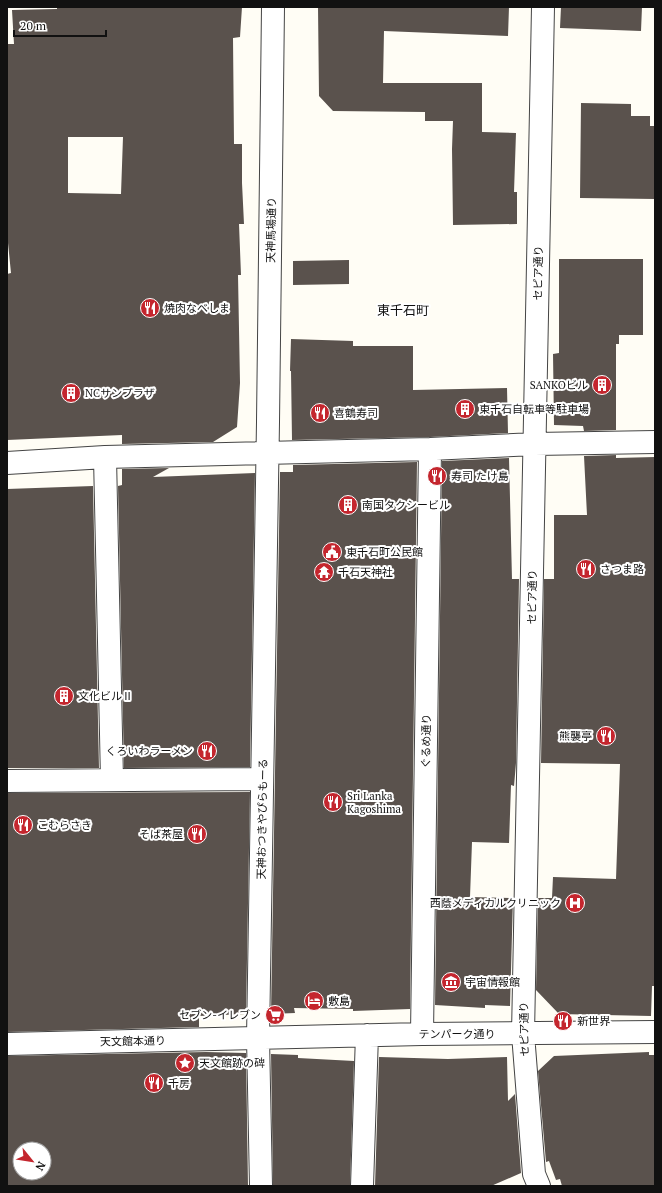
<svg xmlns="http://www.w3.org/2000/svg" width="662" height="1193" viewBox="0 0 662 1193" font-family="'PT Serif','Noto Sans JP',serif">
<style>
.building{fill:#5a524d;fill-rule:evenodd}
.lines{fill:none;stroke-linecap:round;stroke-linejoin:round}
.street-casing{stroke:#444;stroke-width:24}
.street{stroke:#fff;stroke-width:22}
.labels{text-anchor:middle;stroke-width:4;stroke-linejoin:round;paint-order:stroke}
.street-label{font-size:11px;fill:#111;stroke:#fff}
.poi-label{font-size:11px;fill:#111;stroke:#fff;text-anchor:start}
.quarter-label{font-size:13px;fill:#111;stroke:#fff}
</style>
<rect width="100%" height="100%" fill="#fffdf5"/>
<path class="building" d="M242,7l-2,30 -7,1 1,106h8v39l2,41h-5l2,51h-3l2,108 -3,44 -24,15 -91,2v-9l-115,5v-166l4,-1 -4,-40v-189h7l-2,-34 45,-1v-1zM68,137h55l-2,57 -53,-1z
M318,7h191l-1,29 -124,-5 -1,52h99v49l34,1 -2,59h3v32l-64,1 -1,-76 1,-28h-28v-9l-92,-1 -14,-15z
M561,7h81l-1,24 -81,-3z
M581,103l50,1v12h19v10h5v73l-75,-1z
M559,259h84v76h-24v9h-3v86l-32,1 -1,-5 -29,-1 -1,-71 6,-1z
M349,260v24l-56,1v-24z
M291,339l62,2v5h60v44l94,-2 1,45 -78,4 -138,3 -1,-69h-1z
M616,455v3l39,-1v529h-3l-1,30 -92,-2 -23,-24 2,-92h14l1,-21 63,2 4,-115 -79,-1 3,-184h10v-64h33l-3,-59z
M509,458l3,121h7l-3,184 -2,23 -3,-1 -2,58 -37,-1 -2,55 43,1 -3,108 -25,-1v3l-50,-3 7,-544z
M417,462l-7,547 -57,2v-2l-59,-1 1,5 -24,1 9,-542h13v-7z
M169,468l-16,9 102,-4 -5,294 -126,1 -6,-282 4,-1v-16z
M93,486l6,282h-92v-279z
M250,792l-4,222 -47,2v11l-192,5v-239z
M206,1052l40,1 2,133h-241v-130zM20,1149h24v24h-24z
M649,1052v3h6v131h-93l-2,-7 -4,1 -7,-19 -3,1 -8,-91 16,-15z
M271,1054l27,1v3l56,3 -4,125h-77z
M379,1057l69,2 59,-2 1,44 7,-7 6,79 -30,13h-116z"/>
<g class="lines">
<g class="street-casing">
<path id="street" d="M105,457l7,323
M7,463l98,-6 325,-8 105,-5 120,-2
M7,781l255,-2
M422,1034l8,-585
M7,1044l415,-10 233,-2
M261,1186l-3,-148 10,-616 5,-415
M362,1186l5,-151
M539,1186l-5,-12 -11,-140 20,-1027"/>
</g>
<use href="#street" class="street"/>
</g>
<defs>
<g id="restaurant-disc" transform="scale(1)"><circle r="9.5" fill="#c4262e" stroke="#fff"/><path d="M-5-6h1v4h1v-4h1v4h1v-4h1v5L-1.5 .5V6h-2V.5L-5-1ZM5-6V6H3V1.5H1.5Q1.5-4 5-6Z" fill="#fff"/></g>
<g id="building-disc" transform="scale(1)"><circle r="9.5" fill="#c4262e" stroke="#fff"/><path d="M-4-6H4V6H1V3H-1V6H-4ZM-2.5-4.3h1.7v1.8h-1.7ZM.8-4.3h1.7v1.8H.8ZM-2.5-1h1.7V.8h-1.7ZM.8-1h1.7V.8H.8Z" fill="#fff"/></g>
<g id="civic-disc" transform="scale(1)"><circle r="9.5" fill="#c4262e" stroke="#fff"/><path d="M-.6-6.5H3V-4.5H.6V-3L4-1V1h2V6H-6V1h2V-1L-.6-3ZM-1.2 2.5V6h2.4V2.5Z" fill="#fff"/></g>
<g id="temple-disc" transform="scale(1)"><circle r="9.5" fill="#c4262e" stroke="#fff"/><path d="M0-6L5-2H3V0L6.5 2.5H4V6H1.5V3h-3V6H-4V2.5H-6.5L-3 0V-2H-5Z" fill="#fff"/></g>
<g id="hospital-disc" transform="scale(1)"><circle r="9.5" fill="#c4262e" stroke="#fff"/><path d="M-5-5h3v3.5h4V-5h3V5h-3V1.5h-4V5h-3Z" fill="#fff"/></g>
<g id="museum-disc" transform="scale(1)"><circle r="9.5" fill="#c4262e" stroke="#fff"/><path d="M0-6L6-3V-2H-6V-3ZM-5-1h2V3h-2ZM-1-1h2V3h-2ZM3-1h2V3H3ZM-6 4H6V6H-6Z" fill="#fff"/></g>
<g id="hotel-disc" transform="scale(1)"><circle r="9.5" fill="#c4262e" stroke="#fff"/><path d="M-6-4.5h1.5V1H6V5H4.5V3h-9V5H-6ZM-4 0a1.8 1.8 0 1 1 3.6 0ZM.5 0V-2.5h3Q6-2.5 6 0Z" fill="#fff"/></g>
<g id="supermarket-disc" transform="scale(1)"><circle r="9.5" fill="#c4262e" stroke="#fff"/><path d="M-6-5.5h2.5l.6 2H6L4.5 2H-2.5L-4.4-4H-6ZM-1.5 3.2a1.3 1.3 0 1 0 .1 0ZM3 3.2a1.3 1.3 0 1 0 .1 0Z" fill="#fff"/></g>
<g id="sight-disc" transform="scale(1)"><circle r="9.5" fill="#c4262e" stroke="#fff"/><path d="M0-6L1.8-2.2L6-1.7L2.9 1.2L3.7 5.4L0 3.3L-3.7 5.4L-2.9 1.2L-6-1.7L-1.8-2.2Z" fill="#fff"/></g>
</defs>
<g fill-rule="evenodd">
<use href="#restaurant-disc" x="150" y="308"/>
<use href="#building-disc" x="602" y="385"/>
<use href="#building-disc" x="71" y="393"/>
<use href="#building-disc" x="465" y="409"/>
<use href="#restaurant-disc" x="320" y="413"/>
<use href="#restaurant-disc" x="437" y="476"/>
<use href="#building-disc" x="348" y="505"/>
<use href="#civic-disc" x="332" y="552"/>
<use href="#restaurant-disc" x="586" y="569"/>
<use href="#temple-disc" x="324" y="572"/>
<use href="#building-disc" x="64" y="696"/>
<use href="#restaurant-disc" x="606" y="736"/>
<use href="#restaurant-disc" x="207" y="751"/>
<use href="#restaurant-disc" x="333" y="802"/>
<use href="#restaurant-disc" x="23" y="825"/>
<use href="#restaurant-disc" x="197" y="834"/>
<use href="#hospital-disc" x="575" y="903"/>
<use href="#museum-disc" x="451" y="982"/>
<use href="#hotel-disc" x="314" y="1001"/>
<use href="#supermarket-disc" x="275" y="1015"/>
<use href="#restaurant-disc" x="563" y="1021"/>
<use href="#sight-disc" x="185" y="1063"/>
<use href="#restaurant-disc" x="154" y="1083"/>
</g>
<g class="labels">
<g class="street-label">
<text transform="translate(271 230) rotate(-89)" y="4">天神馬場通り</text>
<text transform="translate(538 273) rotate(-89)" y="4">セピア通り</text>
<text transform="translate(532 597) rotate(-89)" y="4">セピア通り</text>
<text transform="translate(426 741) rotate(-89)" y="4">ぐるめ通り</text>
<text transform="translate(262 819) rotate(-89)" y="4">天神おつきやぴらもーる</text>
<text transform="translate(524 1029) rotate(-91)" y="4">セピア通り</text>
<text x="457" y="1038">テンパーク通り</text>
<text transform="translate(133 1041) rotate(-1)" y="4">天文館本通り</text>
</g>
<g class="poi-label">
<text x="164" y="312">焼肉なべしま</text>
<text x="588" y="389" text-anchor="end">SANKOビル</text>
<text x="85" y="397">NCサンプラザ</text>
<text x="479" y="413">東千石自転車等駐車場</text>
<text x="334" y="417">喜鶴寿司</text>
<text x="451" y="480">寿司 たけ島</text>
<text x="362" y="509">南国タクシービル</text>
<text x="346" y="556">東千石町公民館</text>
<text x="600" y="573">さつま路</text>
<text x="338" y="576">千石天神社</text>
<text x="78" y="700">文化ビルⅡ</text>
<text x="592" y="740" text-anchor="end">熊襲亭</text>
<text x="193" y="755" text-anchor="end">くろいわラーメン</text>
<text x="347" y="800">Sri Lanka<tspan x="347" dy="13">Kagoshima</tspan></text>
<text x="37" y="829">こむらさき</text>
<text x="183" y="838" text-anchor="end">そば茶屋</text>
<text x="561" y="907" text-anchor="end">西蔭メディカルクリニック</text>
<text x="465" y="986">宇宙情報館</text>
<text x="328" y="1005">敷島</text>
<text x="261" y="1019" text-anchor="end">セブン-イレブン</text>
<text x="577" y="1025">新世界</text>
<text x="199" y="1067">天文館跡の碑</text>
<text x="168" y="1087">千房</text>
</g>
<g class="quarter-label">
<text x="403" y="315">東千石町</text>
</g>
</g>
<rect width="662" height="1193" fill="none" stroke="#111111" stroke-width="16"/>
<g transform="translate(32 1161) rotate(120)"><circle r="19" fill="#ffffff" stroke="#a0a0a0"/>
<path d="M0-3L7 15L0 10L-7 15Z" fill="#c4262e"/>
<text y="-6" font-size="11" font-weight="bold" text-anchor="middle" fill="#111111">N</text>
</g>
<path d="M14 30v6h92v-6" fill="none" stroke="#111111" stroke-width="2"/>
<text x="20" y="30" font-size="12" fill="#111111" stroke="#ffffff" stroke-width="3" paint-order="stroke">20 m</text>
</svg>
